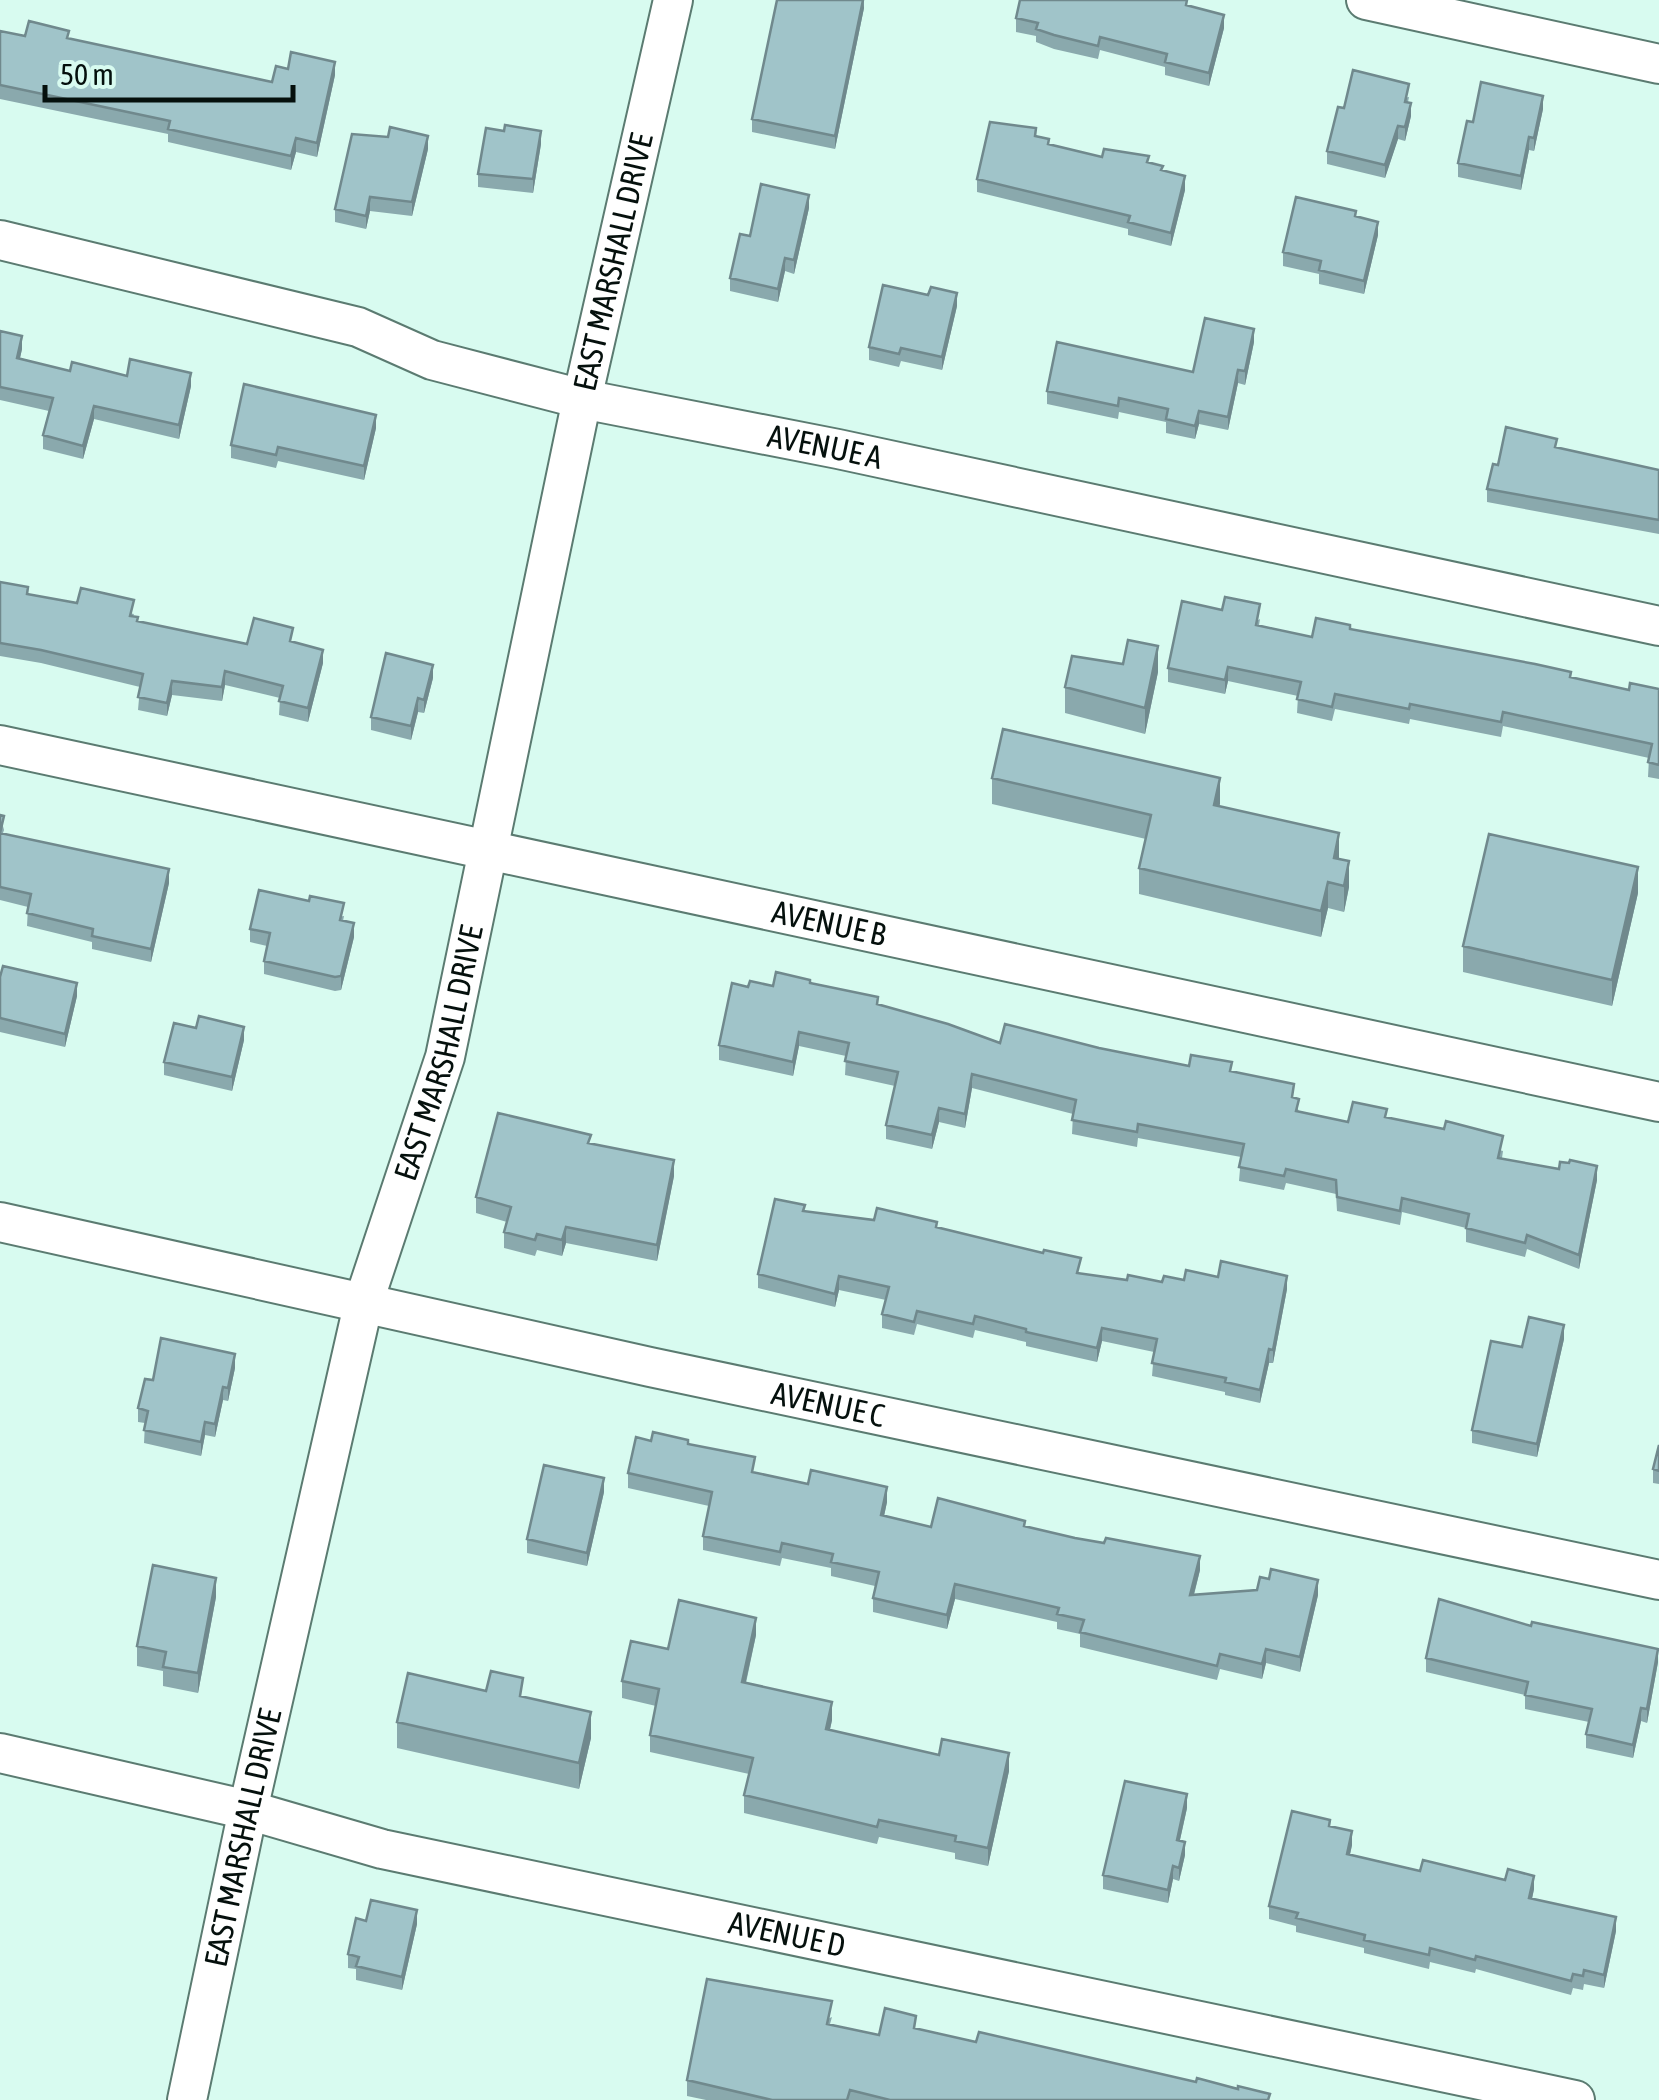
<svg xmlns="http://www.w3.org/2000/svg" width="1659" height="2100" viewBox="0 0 1659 2100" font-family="'Asap Condensed',sans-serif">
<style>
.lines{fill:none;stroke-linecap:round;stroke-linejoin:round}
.minor-casing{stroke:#5b7b71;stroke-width:42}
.minor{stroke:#fff;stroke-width:38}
.wall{fill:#8aa9ad}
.shaded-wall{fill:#70898d}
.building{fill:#a0c4c9;stroke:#70898d;stroke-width:2.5}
.labels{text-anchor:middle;stroke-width:8;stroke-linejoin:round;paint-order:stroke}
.street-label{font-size:32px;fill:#05100d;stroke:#d8fbf0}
</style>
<rect width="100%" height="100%" fill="#d8fbf0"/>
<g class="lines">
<g class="minor-casing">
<g id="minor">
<path d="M1366,0l293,64"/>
<path id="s1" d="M0,240l358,87 74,33 150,39 256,50 821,177"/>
<path id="s2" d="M0,745l1659,357"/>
<path id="s3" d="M0,1222l650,145 1009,213"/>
<path id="s4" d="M0,1753l248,57 134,39 1193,251"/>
<path id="s5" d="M187,2100l61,-290 116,-509 81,-244 137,-658 91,-399"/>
</g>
</g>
<use href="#minor" class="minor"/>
</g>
<path class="wall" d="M864,0v8l-29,141 -83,-17v-13z
M1187,5l37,23 -15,58 -44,-11v-8l-65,-17 -2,9 -44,-10 -18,-7v-6l-20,-4v-14z
M0,31l25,5 44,2 203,44 63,-7 -18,82 -21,-5 -5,18 -123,-28v-8l-168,-35z
M1409,97l-1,5 3,14 -6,25 -7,-2 -13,39 -58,-14v-13l17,-43z
M1543,109l-9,42 -5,-1 -8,40 -63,-13v-14l15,-41z
M1036,136l13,9 53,12 47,5 14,9 22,19 -14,56 -43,-11v-6l-151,-37v-13z
M541,144l-8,49 -55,-6v-13z
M428,149l-16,67 -42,-5 -4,18 -31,-7v-13z
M809,208l-15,66 -9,-3 -7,31 -48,-11v-13l20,-42z
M1356,216l22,19 -14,59 -45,-10v-10l-36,-8v-14z
M957,306l-15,64 -41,-9 -2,6 -30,-7v-13z
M0,331l22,18 -2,9 50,13 57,5 64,10 -12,53 -85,-20 -11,40 -40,-10v-14l6,-24 -49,-11z
M1254,342l-9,43 -7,-2 -10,47 -29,-6 -4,15 -29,-6v-11l-47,-10 -1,7 -71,-15v-13l146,-19z
M376,428l-12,52 -86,-19 -2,7 -45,-10v-13z
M1557,447l102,23v64l-172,-32v-13z
M0,582l28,12 106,20 -1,2 5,6 109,22 46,-2 30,21 -15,59 -29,-7 1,-17 -55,-13 -3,16 -50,-6 -5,21 -29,-6 2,-23 -99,-24 -41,-7z
M1260,619l-1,6 53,12 38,-8 279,61 30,-1v90l-11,-2 1,-19 -146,-32 -2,11 -91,-18 -1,5 -74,-15 -3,12 -35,-8 1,-17 -70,-15 -3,13 -57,-12v-14z
M1158,672l-13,62 -80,-21v-26z
M433,678l-9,35 -6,-1 -7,28 -40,-10v-13z
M992,778l227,28 120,53 10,28 -5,25 -16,-4 -7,29 -182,-43v-26l7,-29 -154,-35z
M0,815l4,15 -1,3 166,50 -18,79 -59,-13v-7l-65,-16 1,-19 -28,-7z
M1638,893l-26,113 -149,-34v-26z
M344,916l-1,5 11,16 -13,53 -6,1 -71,-17v-13l3,-15 -17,-4v-13z
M0,977l77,19 -12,51 -65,-15z
M810,983l190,60 99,5 90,18 43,5 62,27 5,14 49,10 39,-5 116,34 -1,7 95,22 -18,89 -52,-20 -2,8 -59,-15v-14l-64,-16 -2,13 -63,-14 -1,-17 -50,-11 -2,7 -45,-9 2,-24 -103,-19 -1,9 -65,-13 1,-20 -101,-26 -7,40 -26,-6 -7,27 -46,-10v-14l9,-39 -50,-11 1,-19 -47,-10 -6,30 -74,-16v-15l29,-58z
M196,1028l48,12 -12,51 -68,-16v-13z
M591,1143l83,33 -17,85 -91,-18 -4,13 -25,-6 -2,6 -31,-8v-16l3,-10 -31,-9v-16z
M805,1211l132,16 143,47 47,6 35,2 22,-2 103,9 -14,74h-4l-9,40 -35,-8v-3l-73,-16 2,-24 -52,-11 -5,21 -71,-16v-4l-51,-12 -2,8 -56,-14 -3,11 -32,-7v-14l4,-14 -47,-10 -4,17 -77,-19v-14z
M1564,1339l-27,118 -65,-14v-13l50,-83z
M235,1368l-7,33 -5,-1 -8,37 -10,-2 -4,21 -57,-13 1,-20 -7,-1v-14l15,-28z
M688,1444l67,29 132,29 -3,14 47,11 94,-1 175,44 -6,25h124l-18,77 -34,-9 -4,16 -42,-10 -3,11 -137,-33v-13l-23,-5v-7l-102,-23 -8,30 -74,-17v-14l2,-12 -44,-10v-8l-49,-10 -2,8 -77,-16v-14l6,-30 -81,-18v-15z
M1659,1445v39l-6,-1v-14z
M604,1492l-17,74 -60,-13v-14z
M216,1597l-18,96 -35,-7v-15l-26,-5v-20z
M756,1635l-10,48 86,37 -2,10 179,41 -21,95 -33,-7v-6l-76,-16 -2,7 -133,-31v-18l5,-21 -99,-22v-17l6,-29 -34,-8v-17l46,-32z
M1426,1658l232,4 -11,61 -6,-2 -8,37 -47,-10v-14l3,-12 -64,-13v-14l-99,-23z
M486,1691l37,6 68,41 -12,51 -182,-41v-26z
M1187,1808l-7,32 5,15 -6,26 -6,-2 -5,24 -65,-14v-14z
M1330,1826l22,19 -2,10 70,16 114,18 -2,10 84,32 -12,57 -20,-4 -1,6 -10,-2 -2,7 -95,-26 -1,4 -45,-11 -1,7 -65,-16v-5l-68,-16v-6l-27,-7v-13z
M366,1921l51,3 -15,66 -46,-10v-11l-8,-1v-14z
M832,2017l-2,7 49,11 37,-7 60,14 294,58h-564l-19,-4v-16z"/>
<path class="shaded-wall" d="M863,0l1,8 -29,141v-13z
M1224,15v13l-15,58v-13z
M335,62v13l-18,82v-14z
M1543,96v13l-9,42v-13z
M1411,103v13l-6,25v-14z
M1398,126v13l-13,39v-13z
M541,131v13l-8,49v-14z
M428,136v13l-16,67v-14z
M1529,137v13l-8,40v-14z
M296,138v14l-5,18v-14z
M1185,176v14l-14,56v-13z
M809,195v13l-15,66v-14z
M370,197v14l-4,18v-13z
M1378,222v13l-14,59v-13z
M785,258v13l-7,31v-13z
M957,293v13l-15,64v-13z
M1254,329v13l-9,43v-14z
M22,336v13l-5,22v-13z
M1238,370v13l-10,47v-13z
M191,373v13l-12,53v-14z
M94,406v13l-11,40v-13z
M1199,411v13l-4,15v-13z
M376,415v13l-12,52v-14z
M1158,646v26l-13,62v-26z
M323,650v13l-15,59v-14z
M433,665v13l-9,35v-13z
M1228,667v14l-3,13v-14z
M225,671v14l-3,16v-14z
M172,681v14l-5,21v-13z
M418,698v14l-7,28v-14z
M1220,778v26l-6,27v-26z
M1339,833v26l-5,-1z
M1349,861v26l-5,25v-26z
M1638,867v26l-26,113v-26z
M169,869v14l-18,79v-13z
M1328,882v26l-7,29v-26z
M354,923v14l-13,53v-14z
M77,983v13l-12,51v-13z
M244,1027v13l-12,51v-14z
M799,1032v14l-6,30v-14z
M972,1074v14l-7,40v-14z
M939,1108v14l-7,27v-14z
M674,1160v16l-17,85v-16z
M1597,1166v14l-18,89v-14z
M566,1227v16l-4,13v-16z
M839,1276v14l-4,17v-13z
M1287,1276v13l-14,74v-13z
M1564,1325v14l-27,118v-13z
M1102,1328v13l-5,21v-14z
M1269,1349v14l-9,40v-13z
M235,1354v14l-7,33v-13z
M223,1387v13l-8,37v-13z
M205,1422v13l-4,21v-14z
M604,1478v14l-17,74v-13z
M887,1487v15l-6,28v-15z
M1200,1556v14l-10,39v-14z
M216,1578v19l-18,96v-20z
M1318,1580v15l-18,77v-15z
M955,1584v15l-8,30v-14z
M756,1618v17l-14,64v-17z
M1266,1649v14l-4,16v-15z
M1658,1649v13l-11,61v-14z
M832,1702v18l-6,26v-17z
M1641,1708v13l-8,37v-13z
M591,1712v26l-12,51v-26z
M1009,1753v18l-21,95v-18z
M1187,1794v14l-10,45v-13z
M1352,1831v14l-5,22v-13z
M1185,1842v13l-6,26v-13z
M1173,1866v13l-5,24v-13z
M1534,1876v13l-5,23v-14z
M417,1910v14l-15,66v-13z
M1616,1917v14l-12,57v-13z"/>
<path class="building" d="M777,0h86l-28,136 -83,-17z
M1020,0h167l-1,5 38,10 -15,58 -44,-11 2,-8 -67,-17 -2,9 -44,-11 -18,-6 2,-6 -22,-5z
M29,21l40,10 -2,7 205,44 4,-16 12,3 3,-17 44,10 -18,81 -21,-5 -5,18 -123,-27 2,-8 -170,-36v-54l25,5z
M1353,70l56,14 -4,18 6,1 -6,24 -7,-1 -13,39 -58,-14 11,-44 6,1z
M1481,82l62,14 -9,42 -5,-1 -8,39 -63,-13 9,-42 6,1z
M990,122l46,6 -1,8 14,3 -1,5 54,13 2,-8 45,7 -2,6 16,4 -2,4 24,6 -14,57 -43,-11 2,-6 -153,-37z
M505,125l36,6 -8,48 -55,-5 8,-46 18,3z
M390,127l38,9 -16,66 -42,-5 -4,19 -31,-7 17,-75 36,3z
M761,184l48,11 -15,65 -9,-2 -7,31 -48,-11 10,-44 10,2z
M1296,197l60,14 -1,5 23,6 -14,59 -45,-11 2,-9 -38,-9z
M883,285l45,10 3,-8 26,6 -15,64 -41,-9 -2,6 -30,-7z
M1205,318l49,11 -9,42 -7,-1 -10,47 -29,-6 -4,15 -29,-7 2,-10 -49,-11 -1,8 -71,-15 10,-49 136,30z
M0,331l22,5 -5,22 53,13 2,-9 55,14 3,-17 61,14 -12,52 -85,-19 -11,40 -40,-11 10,-37 -53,-11z
M244,384l132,31 -12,51 -86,-19 -2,8 -45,-10z
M1506,427l51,12 -2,8 104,23v50l-172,-31 6,-25 5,1z
M0,582l28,5 -1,7 50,9 4,-15 53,12 -4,16 8,1 -1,4 110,23 7,-26 39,10 -3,13 33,9 -15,58 -29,-7 4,-15 -58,-15 -3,16 -50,-6 -5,22 -29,-6 5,-23 -102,-24 -41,-7z
M1225,597l35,7 -4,21 56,12 4,-19 34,7v4l185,35 36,8 -1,5 59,13 1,-7 29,6v76l-11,-3 4,-18 -149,-32 -2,10 -91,-18 -1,5 -74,-15 -3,13 -35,-8 4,-17 -73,-15 -3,13 -57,-12 14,-67 40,9z
M1128,640l30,6 -13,62 -80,-21 7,-31 51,8z
M386,653l47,12 -9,35 -6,-2 -7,28 -40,-9z
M1003,729l217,49 -6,27 125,28 -5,25 15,3 -5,25 -16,-4 -7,29 -182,-43 12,-53 -159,-37z
M0,815l4,1 -4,17 169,36 -18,80 -59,-13 1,-7 -66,-16 4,-19 -31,-7z
M1489,834l149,33 -26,113 -149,-34z
M259,890l50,11 1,-5 34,7 -4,17 14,3 -13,53 -6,1 -71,-16 6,-28 -20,-4z
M3,966l74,17 -12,51 -65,-16v-41z
M776,972l34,8v3l68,14 -1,7 71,20 52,19 5,-19 94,24 90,18 2,-11 41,7 -2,9 64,13 -2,13 7,2 -3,12 52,11 5,-20 34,7 -2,8 59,12 2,-8 57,15 -5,22 61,11 1,-7 9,1 1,-3 27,6 -18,89 -52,-20 -2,8 -59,-15 3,-14 -67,-16 -2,13 -63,-14 -1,-17 -50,-11 -2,7 -45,-9 5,-23 -106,-20 -1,8 -65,-12 4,-20 -104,-26 -7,40 -26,-6 -7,27 -46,-10 12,-53 -53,-11 4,-18 -50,-11 -6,30 -74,-17 13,-62 16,4 2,-6 23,5z
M199,1016l45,11 -12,50 -68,-15 10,-39 22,5z
M498,1113l93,22 -3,8 86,17 -17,85 -91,-18 -4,13 -25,-6 -2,6 -31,-8 7,-25 -35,-10z
M775,1199l30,6 -2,6 71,9 3,-12 60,14 -1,5 107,26 1,-3 37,8 -4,15 50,7 1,-5 34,7 2,-6 20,4 2,-10 32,7 3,-16 66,15 -14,74 -4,-1 -9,41 -35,-8 1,-4 -74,-15 5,-24 -55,-11 -5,20 -71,-16v-3l-51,-13 -2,8 -56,-13 -3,11 -32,-8 7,-27 -50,-11 -4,18 -77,-20z
M1529,1317l35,8 -27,119 -65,-14 19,-89 31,6z
M161,1338l74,16 -7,34 -5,-1 -8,37 -10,-2 -4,20 -57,-12 4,-19 -10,-3 7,-29 8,1z
M653,1432l35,8v4l67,13 -3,15 56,12 3,-14 76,17 -6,28 50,12 7,-29 87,23 -1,5 51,12 29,5 2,-5 94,18 -10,39 67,-5 3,-13 9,2 2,-10 47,11 -18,77 -34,-8 -4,15 -42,-10 -3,12 -137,-34 4,-12 -27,-6 2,-6 -104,-24 -8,31 -74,-17 6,-26 -48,-10 2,-8 -51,-11 -2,9 -77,-16 9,-44 -84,-19 8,-36 15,4z
M1659,1445v26l-6,-2z
M544,1465l60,13 -17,75 -60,-14z
M153,1565l63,13 -18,95 -35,-6 3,-15 -29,-6z
M1439,1599l92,27 1,-4 126,27 -11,60 -6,-1 -8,37 -47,-11 6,-25 -67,-14 3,-13 -102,-24z
M679,1600l77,18 -14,64 90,20 -6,27 113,26 3,-16 67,14 -21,95 -33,-7 1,-5 -77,-16 -2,7 -133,-32 9,-37 -103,-23 9,-46 -37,-8 9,-40 37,8z
M491,1671l32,7 -3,18 71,16 -12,51 -182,-41 11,-49 78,18z
M1125,1781l62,13 -10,46 8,2 -6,26 -6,-2 -5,24 -65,-15z
M1292,1811l38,9 -1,6 23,5 -5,23 73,17 3,-11 82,20 3,-11 26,7 -5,22 87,19 -12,58 -20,-5 -1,6 -10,-2 -2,7 -95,-25 -1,4 -45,-12 -1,7 -65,-15 1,-5 -69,-17 2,-5 -29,-7z
M371,1900l46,10 -15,67 -46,-11 3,-9 -11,-3 8,-36 10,3z
M707,1979l125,22 -5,23 52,11 6,-27 31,8 -2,12 62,14 3,-10 217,50 1,-4 41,11v-3l32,8 -2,6h-378l-40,-10 -3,10h-75l-85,-20z"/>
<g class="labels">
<g class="street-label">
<text dy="11" stroke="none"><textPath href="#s5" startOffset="1888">EAST MARSHALL DRIVE</textPath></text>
<text dy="11" stroke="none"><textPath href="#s1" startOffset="852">AVENUE A</textPath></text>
<text dy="11" stroke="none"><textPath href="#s2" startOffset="848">AVENUE B</textPath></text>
<text dy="11" stroke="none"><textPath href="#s5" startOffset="1078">EAST MARSHALL DRIVE</textPath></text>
<text dy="11" stroke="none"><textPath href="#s3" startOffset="848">AVENUE C</textPath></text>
<text dy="11" stroke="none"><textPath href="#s5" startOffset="268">EAST MARSHALL DRIVE</textPath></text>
<text dy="11" stroke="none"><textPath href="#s4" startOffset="808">AVENUE D</textPath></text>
</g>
</g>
<path d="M45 85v15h248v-15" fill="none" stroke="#05100d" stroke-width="5"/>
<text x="60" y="85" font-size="30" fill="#05100d" stroke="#d8fbf0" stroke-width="8" paint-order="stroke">50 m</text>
</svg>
